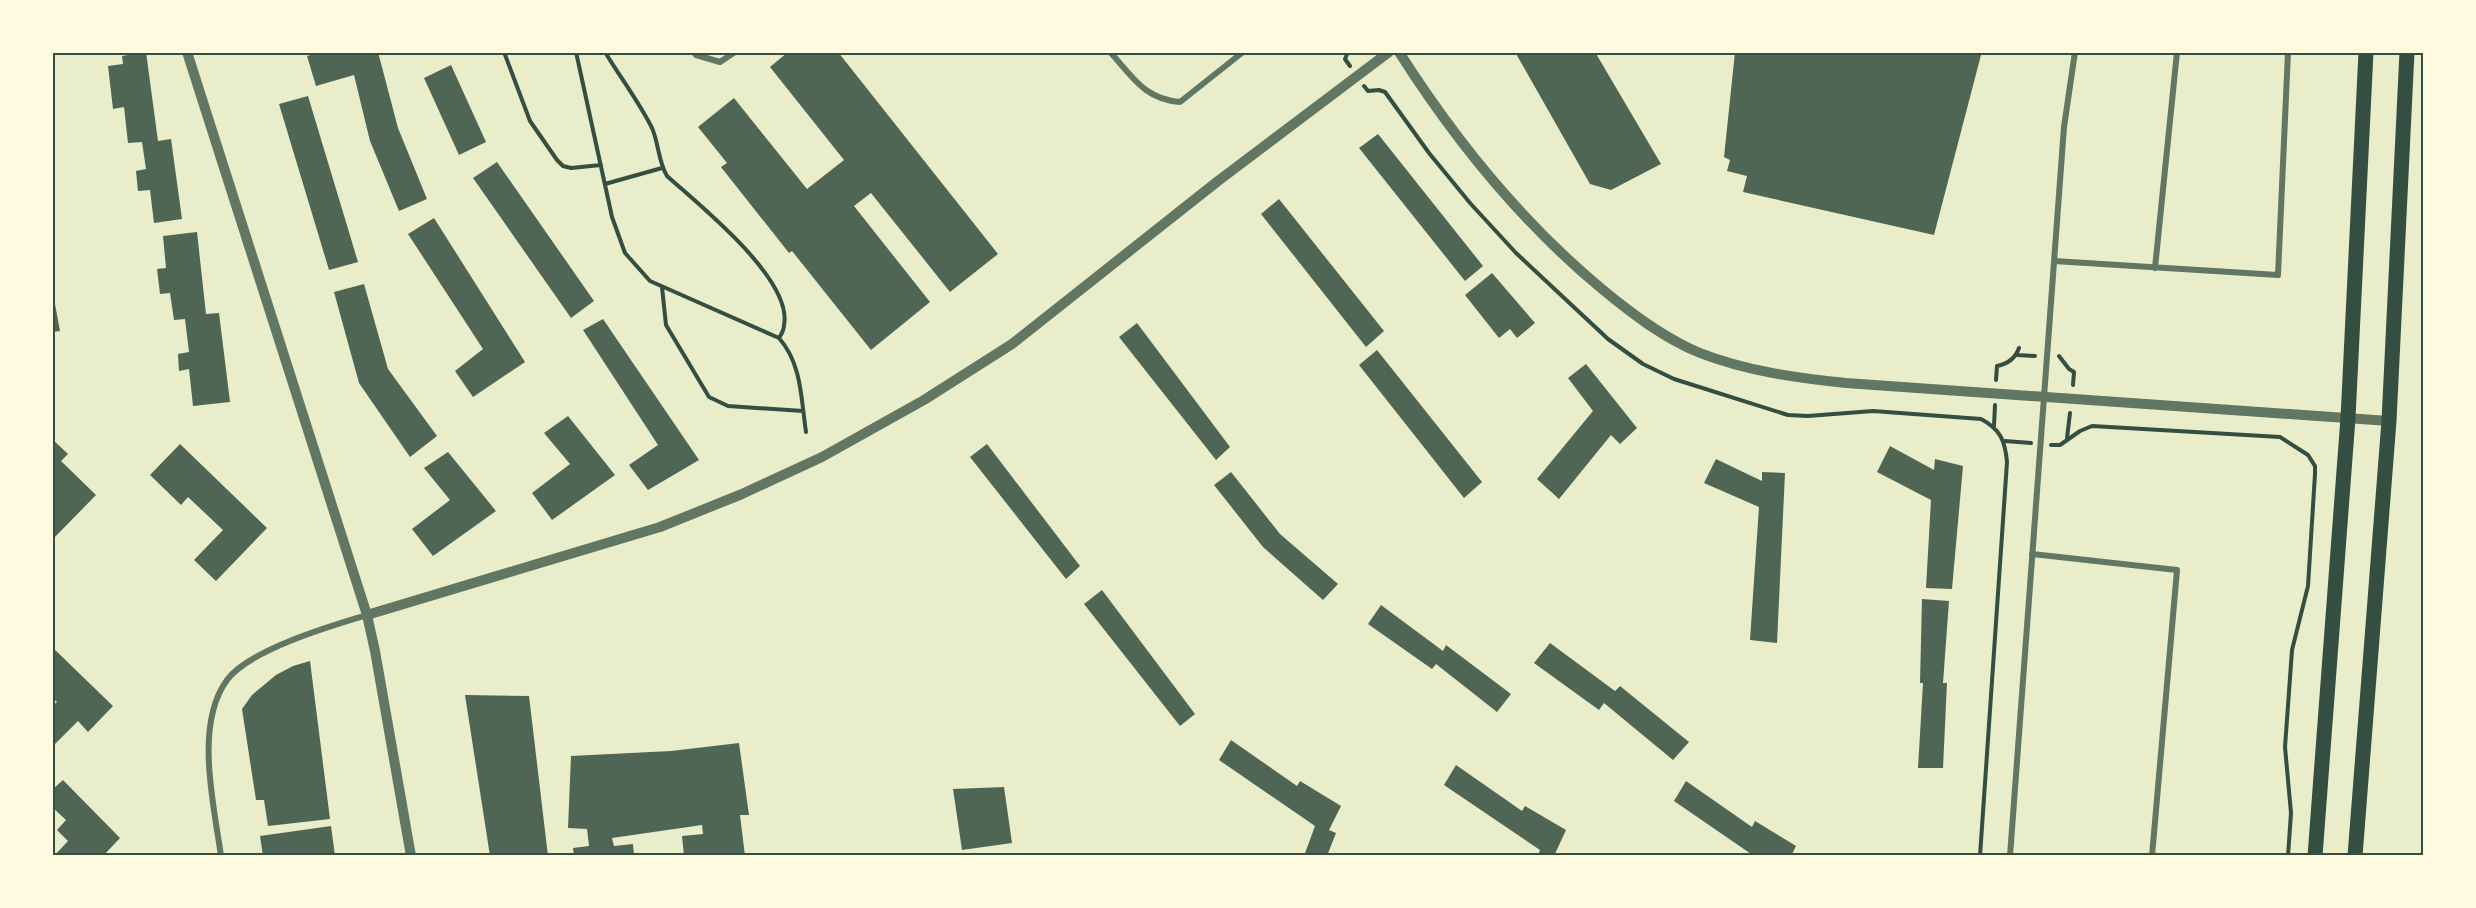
<svg xmlns="http://www.w3.org/2000/svg" width="2476" height="908" viewBox="0 0 2476 908" font-family="'Source Sans 3',sans-serif">
<style>
.building{fill:#4f6655}
.lines{fill:none;stroke-linecap:round;stroke-linejoin:round}
.path{stroke:#344e41;stroke-width:4}
.minor{stroke:#617663;stroke-width:6}
.tertiary{stroke:#617663;stroke-width:10}
.primary{stroke:#344e41;stroke-width:15}
.neatline{fill:none;stroke:#344e41;stroke-width:2}
</style>
<rect width="100%" height="100%" fill="#e9edc9"/>
<path class="building" d="M146,52l12,89 13,-2 11,80 -28,4 -4,-33 -12,1 -2,-20 10,-2 -4,-27 -14,1 -4,-36 -11,2 -5,-43 15,-2 -1,-8z
M321,52h57l20,76 29,71 -28,12 -29,-70 -16,-66 -38,11 -9,-30z
M788,52h50l160,202 -48,38 -79,-99 -17,13 76,96 -59,48 -79,-99 -3,2 -68,-86 6,-4 -29,-36 36,-29 73,91 37,-29 -74,-93z
M1515,52h80l66,112 -50,26 -21,-6z
M1735,52h238l8,3 -47,180 -191,-43 4,-16 -20,-5 3,-11 -6,-3z
M451,65l35,77 -27,13 -35,-77z
M308,96l50,166 -29,8 -50,-166z
M1378,134l105,132 -18,15 -106,-133z
M497,162l97,139 -23,17 -98,-140z
M1279,199l105,132 -18,16 -105,-133z
M434,218l91,144 -52,35 -18,-26 28,-22 -75,-115z
M197,232l9,82 13,-1 11,89 -37,4 -4,-37 -10,2 -1,-17 11,-2 -4,-33 -11,1 -4,-27 -10,1 -3,-25 9,-1 -3,-32z
M1492,273l43,50 -18,15 -7,-9 -11,9 -34,-43z
M364,284l24,85 49,67 -27,21 -51,-74 -25,-91z
M52,288l8,43 -8,1z
M603,319l96,141 -51,30 -19,-25 29,-20 -75,-115z
M1137,323l93,124 -14,13 -97,-123z
M1377,350l105,132 -18,16 -105,-133z
M1586,364l51,64 -17,16 -9,-9 -52,64 -22,-20 56,-68 -25,-33z
M568,416l47,59 -63,45 -20,-27 38,-29 -26,-31z
M52,439l16,15 -7,7 35,34 -44,45z
M180,444l87,84 -51,53 -22,-21 29,-30 -35,-33 -7,8 -31,-30z
M987,444l93,122 -14,13 -96,-122z
M1890,446l44,24 1,-11 28,7 -11,123 -26,-1 5,-88 -54,-28z
M448,452l48,59 -63,45 -21,-27 38,-29 -26,-32z
M1716,459l46,22v-9l23,1 -8,170 -27,-3 9,-133 -55,-24z
M1231,472l49,62 58,50 -15,16 -60,-53 -49,-62z
M1102,590l93,124 -15,12 -96,-122z
M1922,599l27,2 -6,82h4l-4,85h-25l5,-85h-3z
M1381,605l62,46 3,-6 65,49 -14,18 -61,-48 -4,5 -64,-45z
M1550,643l65,48 5,-5 69,56 -16,18 -69,-57 -5,7 -65,-47z
M52,647l61,59 -25,26 -10,-11 -26,26v-41l5,-4 -5,-5z
M310,661l20,158 -62,7 -4,-26h-8l-14,-91 10,-14 24,-20 17,-9z
M465,695l64,1 19,160h-58z
M1231,740l66,46 3,-5 41,25 -12,24 7,3 -9,23h-23l11,-30 -96,-66z
M739,743l10,72h-9l5,41h-61l-2,-20 21,-2 -1,-9 -90,13 2,8 19,-2 1,12h-60l-1,-8 16,-2 -2,-17 -19,-1 3,-72 100,-5z
M1456,765l66,46 3,-5 41,24 -12,26h-16l2,-6 -96,-65z
M63,780l57,58 -17,18h-49l14,-15 -11,-11 9,-10 -14,-13v-17z
M1686,781l66,46 3,-6 41,25 -5,10h-37l-80,-55z
M1004,787l8,56 -50,7 -9,-61z
M331,826l4,30h-72l-3,-20z"/>
<g class="lines">
<path class="path" d="M504,52l26,69 27,39 6,6 8,2 30,-3
M576,52l36,165 13,36 25,28 129,57c23,26 22,61 27,94
M605,52c15,25 34,50 47,76 7,16 6,33 15,48 32,29 126,103 117,149 0,5 -3,10 -5,13
M1348,52l-3,7 5,7
M1364,86l4,5 11,-1 6,2 44,61 41,50 46,50 92,86 35,25 31,15 114,36 20,1 65,-5 108,8c19,10 24,21 26,43l-27,394
M605,184l57,-16
M662,287l4,38 43,72 19,9 75,5
M2017,355l18,1
M2059,356l10,13 5,3 -1,13
M1996,380l1,-14c11,-2 18,-7 22,-18
M1994,426l1,-21
M2067,438l3,-25
M2005,441l26,2
M2051,445h9l20,-14 12,-5 188,11 28,18 7,11v8l-7,112 -16,64 -7,97 6,66 -3,43"/>
<path class="minor" d="M694,52l2,3 24,7 15,-10
M1110,52c23,25 34,47 70,50l63,-50
M2054,261l224,14 10,-223
M2155,268l22,-216
M2032,554l145,16 -25,286
M221,856c-7,-51 -27,-131 6,-176 22,-30 103,-54 140,-65
M2010,856l54,-729 11,-75"/>
<path class="tertiary" d="M187,52l180,563 8,36 36,205
M1399,52c56,88 122,170 203,237 30,25 62,49 98,64 46,18 97,25 146,30l543,38
M367,615l293,-88 82,-33 80,-37 102,-57 88,-56 206,-163 171,-129"/>
<path class="primary" d="M2315,856l33,-438 18,-366
M2355,856l34,-435 18,-369"/>
</g>
<rect width="2476" height="908" fill="none" stroke="#fefae0" stroke-width="108"/>
<rect x="54" y="54" width="2368" height="800" class="neatline"/>
</svg>
